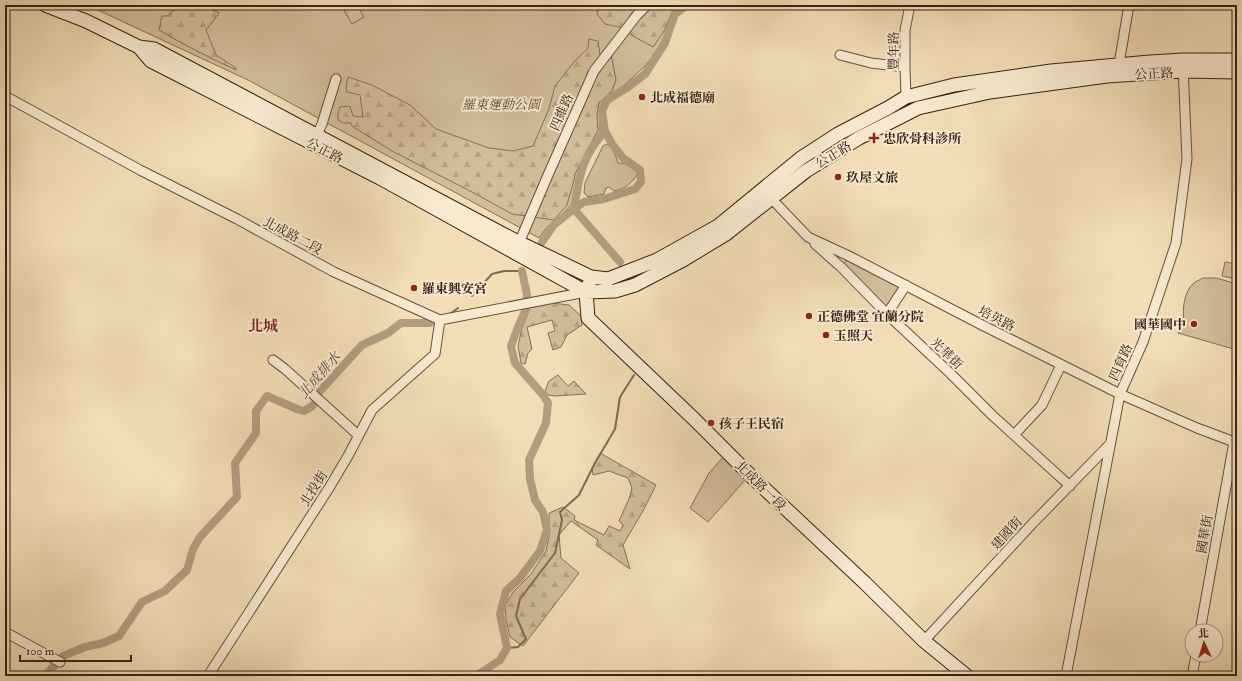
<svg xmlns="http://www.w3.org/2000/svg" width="1242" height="681" viewBox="0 0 1242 681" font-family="'IM FELL Double Pica','Noto Serif TC',serif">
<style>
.green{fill:#d2bd9b;stroke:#846f58}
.forest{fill:url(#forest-firs);stroke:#846f58}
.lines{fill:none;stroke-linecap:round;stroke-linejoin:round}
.stream{stroke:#816b56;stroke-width:2}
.canal{stroke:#b29d80;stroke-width:8}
.street-casing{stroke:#66503e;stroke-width:11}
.secondary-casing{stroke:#372116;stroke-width:15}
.street{stroke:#f7e9d0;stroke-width:9}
.secondary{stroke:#f7e9d0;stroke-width:13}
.poi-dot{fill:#8f2418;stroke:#f7e9d0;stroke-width:1.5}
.labels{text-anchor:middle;stroke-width:4;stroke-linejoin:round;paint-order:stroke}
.street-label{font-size:13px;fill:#372116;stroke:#f7e9d0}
.poi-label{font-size:13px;font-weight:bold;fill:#372116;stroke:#f7e9d0;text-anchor:start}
.park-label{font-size:13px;font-style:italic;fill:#5e4837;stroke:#f7e9d0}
.water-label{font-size:14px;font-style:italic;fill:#624c3b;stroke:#f7e9d0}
.quarter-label{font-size:15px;font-weight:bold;fill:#7a1f14;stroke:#f7e9d0}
</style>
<defs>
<pattern id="forest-firs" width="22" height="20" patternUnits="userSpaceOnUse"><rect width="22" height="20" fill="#d2bd9b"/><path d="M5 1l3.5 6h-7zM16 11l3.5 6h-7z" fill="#b5a285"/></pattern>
</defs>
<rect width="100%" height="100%" fill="#f2ddb6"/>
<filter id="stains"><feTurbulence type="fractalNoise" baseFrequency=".005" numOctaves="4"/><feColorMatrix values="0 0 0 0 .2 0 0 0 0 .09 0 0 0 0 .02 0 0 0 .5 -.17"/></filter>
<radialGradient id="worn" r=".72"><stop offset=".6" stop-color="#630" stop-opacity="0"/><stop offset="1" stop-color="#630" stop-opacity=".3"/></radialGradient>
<path class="green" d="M84,5h604l-14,13 -14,30 -16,19 -26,24 -18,15v27l-20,40 -5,28 -21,22 -7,4 -8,11 -291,-158 -148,-69z
M607,144c8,5 8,11 11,19 8,0 14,3 20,9 -3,9 -14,18 -24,19l-5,-4 -3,1 -2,6 -16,3 -4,-4 1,-10 18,-37z
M849,256l57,29 -19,29 -46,-47z
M1225,262l12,2v15l-15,-3z
M1203,278h13l21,6v66l-59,-17 2,-10 5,1c-4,-11 -1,-34 9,-41 2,-2 6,-3 9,-5z
M724,456l22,23 -38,43 -18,-14 19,-35z"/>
<path class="forest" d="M174,5h39v5l6,3 -13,17 10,25 20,13v2c-26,-12 -52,-25 -77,-40l3,-14h5l8,-7z
M354,5h3l7,12 -12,7 -8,-13z
M599,5h76l-11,26 -11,16 -20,-11 -14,-9 -14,-3 -8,-10z
M589,39l9,2 2,14 11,-1 5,26 -4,11 -13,12 -2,11 1,16 -23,44 -1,6 -7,25 -13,15 -42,-6 -40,-22 -80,-41 -40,-25 -1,-3h-8l-5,-3v-6l2,-7 10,-1 3,10 10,1 -3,-22 -13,-3 -1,-5 2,-10 24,8 38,20 26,24 53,19 24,3 20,-5 16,-37 6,-23 19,-24 14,-14z
M552,303l17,2 12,11 1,9 -15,10 -6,12 -8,3 -5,-17 7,-2 -3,-11 -25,7 5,22 -4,4 -3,11 -4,-1 -3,-17 4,-18 8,-20z
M558,375l10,11 6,-5 12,13 -31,2 -7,-1 -3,-4 4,-10z
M600,453l56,32 -12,24 -21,36 7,24 -34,-24 2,-5 -27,-19 -12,14 2,23 18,15 -56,73 -13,-9 -4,-18 -1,-13 8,-14 18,-18 15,-23 3,-15v-23l14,-6 12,9 -1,4 30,15 5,-9 11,5 3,-6 -4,-4 10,-22 3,-11 -4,-10 -19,-7 -16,4 -1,-7z"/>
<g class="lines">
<path class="stream" d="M472,296l20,-22 12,-3h18
M450,314l8,-6
M507,648l11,-1 8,-8 -10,-23 4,-17 35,-46 7,-33 -2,-8 19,-17 16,-32 20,-34 5,-32 14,-22"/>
<path class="canal" d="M605,131c-23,25 -26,46 -31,78l46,53
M542,242l12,-17 20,-16 10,-7 20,-3 31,-10 6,-7 -1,-12 -17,-12 -11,-14 -7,-13 -3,-20 5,-11 21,-13 17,-13 20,-31 10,-29 12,-9
M45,676l18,-20 22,-9 18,-4 16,-7 23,-34 23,-11 22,-21 6,-21 7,-12 37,-40 -2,-34 21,-30v-22l11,-15 30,13 7,2 7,-4 4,-4 5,-12 42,-46 26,-12 13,-10h29
M476,676l24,-16 7,-12 -7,-34 6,-23 14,-13 20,-27 7,-21 -4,-18 -8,-12 -5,-21 -1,-19 17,-37 2,-20 -5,-8 -28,-32 -4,-17 7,-19 7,-16 2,-16 -5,-24"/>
<g class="street-casing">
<path id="street" d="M840,55l31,8 34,4
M1119,70v-6l10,-59
M5,96l135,74 97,49 97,53 106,48 146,-28
M906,97l-1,-30v-37l5,-25
M315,139l7,-15 14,-45
M768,195l40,42 41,19 133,69 138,69 77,34 40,15
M518,242l4,-6 26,-61 46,-104 43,-56 10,-10
M815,244l26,23 46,47 64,60 41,41 78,71
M887,314l19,-29
M273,360l12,9 73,66
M1014,435l28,-30 19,-40
M1200,631l34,-189
M5,632l55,30
M924,641l109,-118 77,-79
M208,676l121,-188 19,-32 24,-46 63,-56 5,-34
M1066,676l54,-282 23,-52 33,-99 11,-84 -4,-93
M1192,676l4,-21"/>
</g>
<g class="secondary-casing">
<path id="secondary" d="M45,5l41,16 53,26 15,2 364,193 73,35 17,2 49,-19 61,-34 83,-68 37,-24 50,-26 18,-11 48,-12 97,-14 99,-9 33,-2h54
M139,47l12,14 229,117 206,114 29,-1 20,-6 48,-25 43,-26 80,-63 53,-33 59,-30 72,-16 117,-16 76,-5 54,1
M589,284l-3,8 2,26 106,101 58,58 113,106 59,58 43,35"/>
</g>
<use href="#street" class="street"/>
<use href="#secondary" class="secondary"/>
</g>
<g class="poi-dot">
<circle cx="642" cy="97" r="4"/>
<path d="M872 132h4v4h4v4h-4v4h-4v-4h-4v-4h4z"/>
<circle cx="838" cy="177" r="4"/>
<circle cx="414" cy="288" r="4"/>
<circle cx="809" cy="316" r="4"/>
<circle cx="1194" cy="324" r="4"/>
<circle cx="826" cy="335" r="4"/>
<circle cx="711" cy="423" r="4"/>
</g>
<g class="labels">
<g class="street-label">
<text transform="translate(893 51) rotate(-89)" y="5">豐年路</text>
<text transform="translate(1154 73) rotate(-3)" y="5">公正路</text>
<text transform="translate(561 112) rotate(-66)" y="5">四維路</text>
<text transform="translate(325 150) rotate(27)" y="5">公正路</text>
<text transform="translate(833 154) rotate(-31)" y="5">公正路</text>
<text transform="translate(293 235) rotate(28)" y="5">北成路二段</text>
<text transform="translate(997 318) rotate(27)" y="5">培英路</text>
<text transform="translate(947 353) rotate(44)" y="5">光華街</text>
<text transform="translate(1120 362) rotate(-66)" y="5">四育路</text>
<text transform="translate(761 485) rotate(44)" y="5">北成路一段</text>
<text transform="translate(313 488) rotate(-58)" y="5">北投街</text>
<text transform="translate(1006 533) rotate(-48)" y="5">建國街</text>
<text transform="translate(1204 534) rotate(-80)" y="5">國華街</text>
</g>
<g class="poi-label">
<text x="650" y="102">北成福德廟</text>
<text x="883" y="143">忠欣骨科診所</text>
<text x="846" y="182">玖屋文旅</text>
<text x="422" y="293">羅東興安宮</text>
<text x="817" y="321">正德佛堂 宜蘭分院</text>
<text x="1186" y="329" text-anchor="end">國華國中</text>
<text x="834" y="340">玉照天</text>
<text x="719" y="428">孩子王民宿</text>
</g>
<g class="park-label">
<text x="501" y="109">羅東運動公園</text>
</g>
<g class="water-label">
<text transform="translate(319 375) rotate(-49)" y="5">北成排水</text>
</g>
<g class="quarter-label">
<text x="263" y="331">北城</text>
</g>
</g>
<rect width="1242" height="681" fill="none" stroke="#f2ddb6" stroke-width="20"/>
<rect x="6" y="6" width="1230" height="669" fill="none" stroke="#372116" stroke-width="2"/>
<rect x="10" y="10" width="1222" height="661" fill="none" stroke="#372116"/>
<g transform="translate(1204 643) rotate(356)"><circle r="19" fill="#f7e9d0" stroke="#aa9986"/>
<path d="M0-3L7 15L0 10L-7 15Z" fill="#8f2418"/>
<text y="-6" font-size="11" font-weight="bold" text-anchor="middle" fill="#372116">北</text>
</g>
<path d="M20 655v6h111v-6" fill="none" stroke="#372116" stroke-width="2"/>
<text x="26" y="655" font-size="12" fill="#372116" stroke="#f7e9d0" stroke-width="3" paint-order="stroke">100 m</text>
<rect width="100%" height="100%" filter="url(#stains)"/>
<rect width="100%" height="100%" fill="url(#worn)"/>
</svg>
